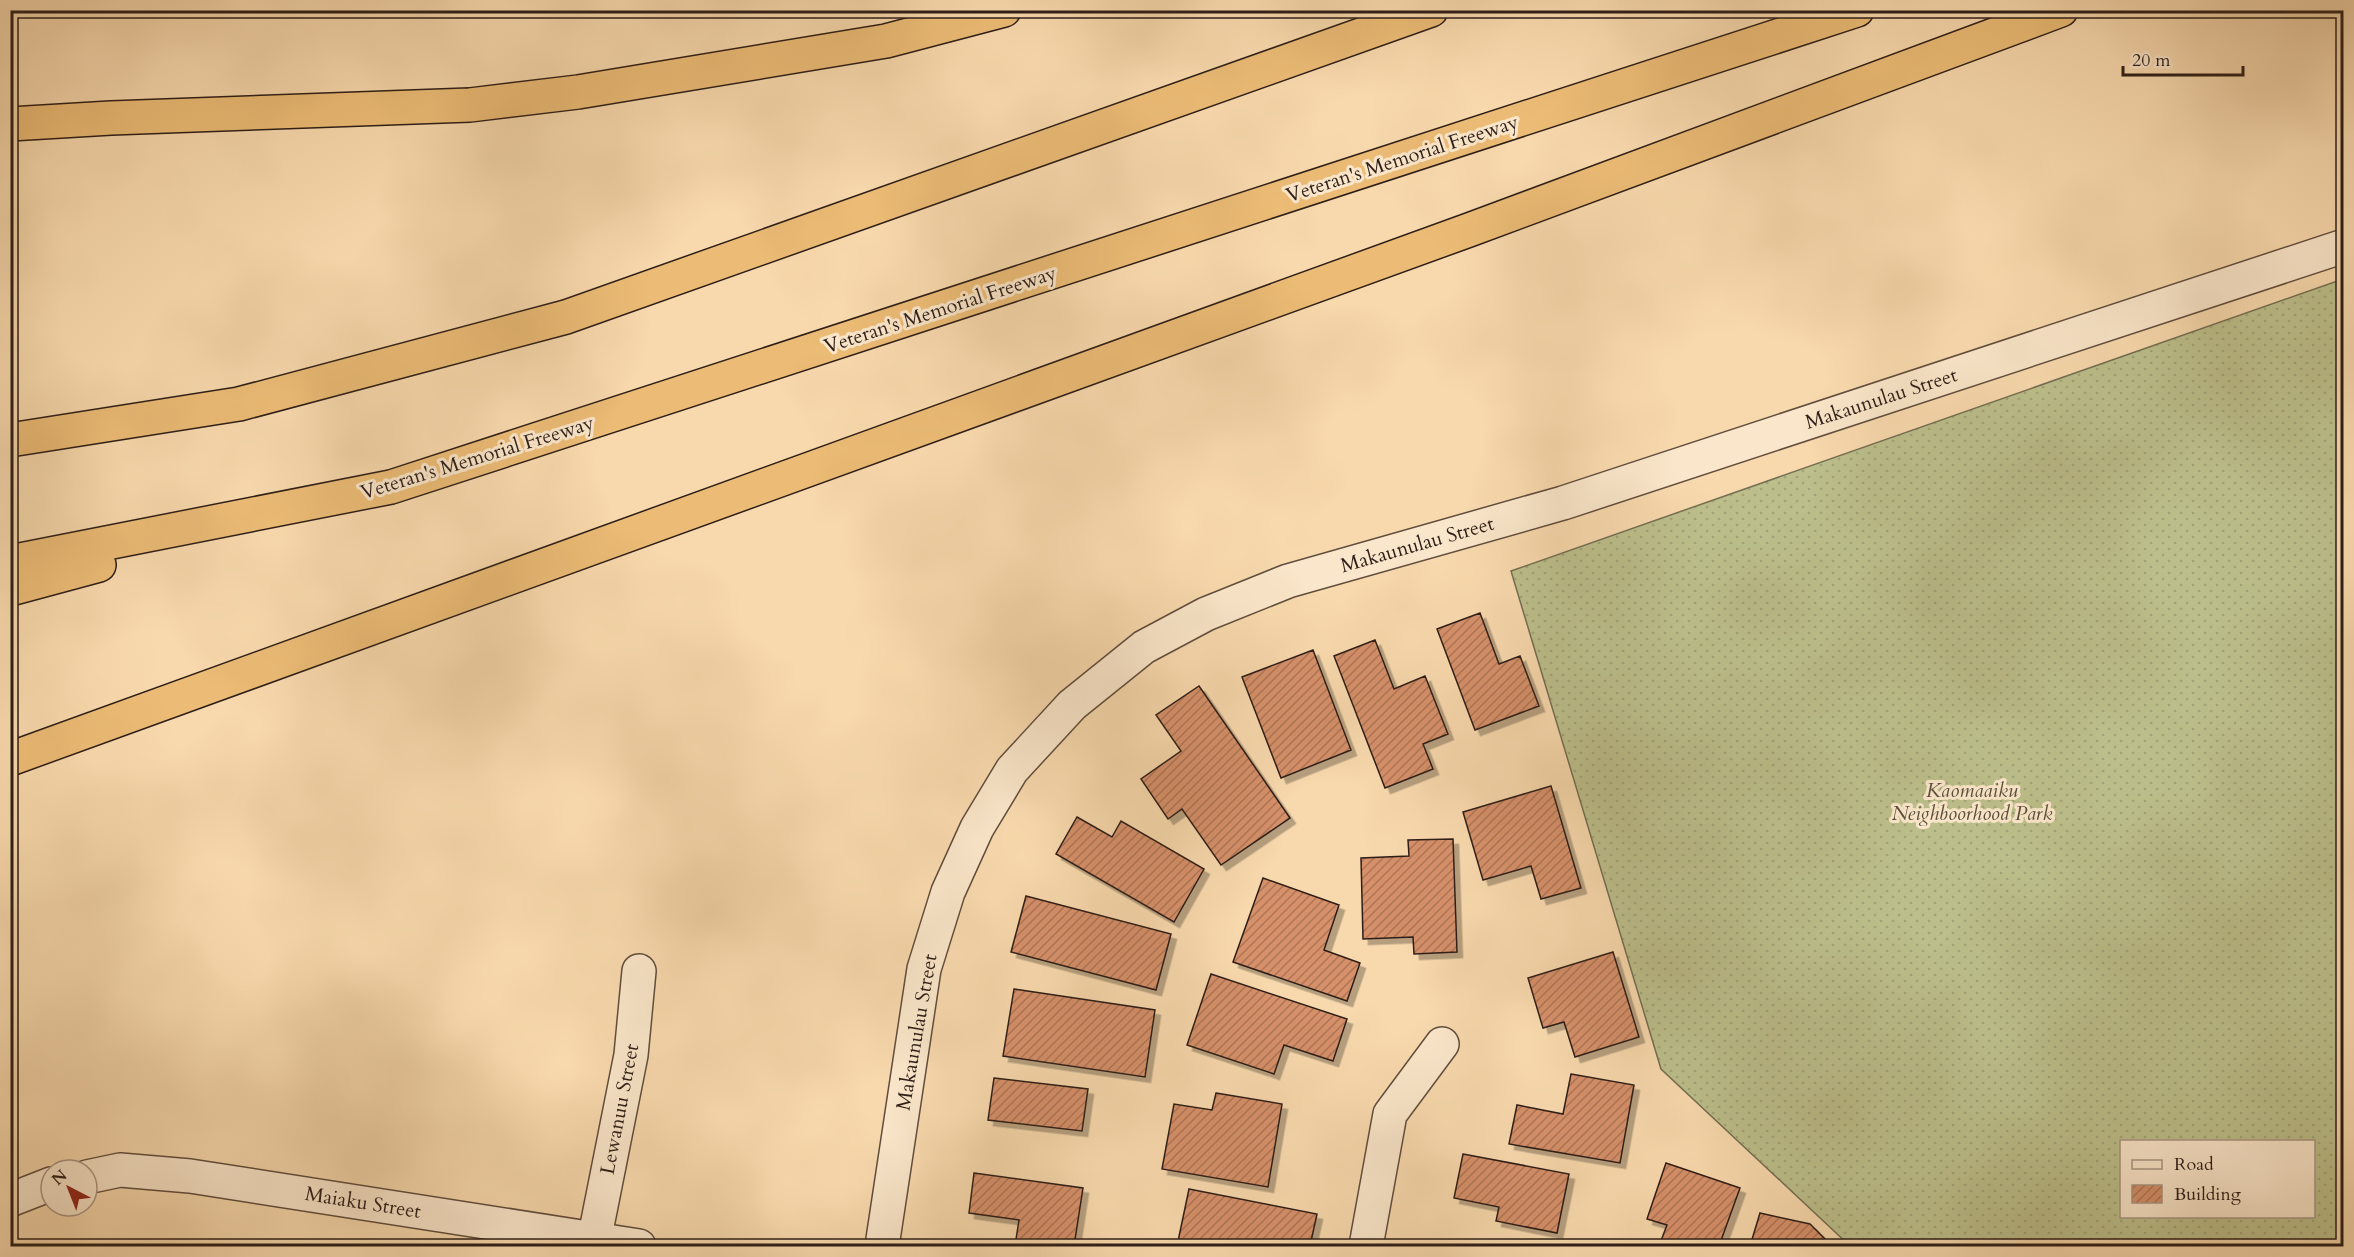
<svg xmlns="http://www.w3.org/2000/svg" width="2354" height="1257" viewBox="0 0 2354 1257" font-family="Cardo,serif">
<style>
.grass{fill:url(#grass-dots);stroke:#746e52;stroke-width:1.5;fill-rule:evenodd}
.building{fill:url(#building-hatch);stroke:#2d1e18;stroke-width:1.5;filter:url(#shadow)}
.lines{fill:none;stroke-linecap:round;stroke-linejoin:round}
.minor-casing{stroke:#604d3d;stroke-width:36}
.tertiary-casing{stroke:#604d3d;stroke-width:36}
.motorway-casing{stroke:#2d1e18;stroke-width:36}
.minor{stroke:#fae6ca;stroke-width:33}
.tertiary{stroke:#fae6ca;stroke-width:33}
.motorway{stroke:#ecbc76;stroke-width:33}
.labels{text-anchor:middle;stroke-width:6;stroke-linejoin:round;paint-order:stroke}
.street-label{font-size:20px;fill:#2d1e18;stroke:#fae6ca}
.park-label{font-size:20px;font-style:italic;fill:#584e3a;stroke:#fae6ca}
</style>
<defs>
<pattern id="grass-dots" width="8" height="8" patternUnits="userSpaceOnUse" patternTransform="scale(1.5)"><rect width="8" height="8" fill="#bcbf8b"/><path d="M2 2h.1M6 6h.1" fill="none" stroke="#a2a477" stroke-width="1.8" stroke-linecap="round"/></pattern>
<pattern id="building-hatch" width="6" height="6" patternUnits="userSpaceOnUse" patternTransform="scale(1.5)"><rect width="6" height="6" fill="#d6906a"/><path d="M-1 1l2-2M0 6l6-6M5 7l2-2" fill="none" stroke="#ae7556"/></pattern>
<filter id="shadow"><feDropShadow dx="5.5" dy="5.5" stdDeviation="0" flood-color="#0004"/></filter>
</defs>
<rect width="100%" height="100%" fill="#f8d9ad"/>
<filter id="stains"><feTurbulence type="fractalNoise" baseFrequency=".00333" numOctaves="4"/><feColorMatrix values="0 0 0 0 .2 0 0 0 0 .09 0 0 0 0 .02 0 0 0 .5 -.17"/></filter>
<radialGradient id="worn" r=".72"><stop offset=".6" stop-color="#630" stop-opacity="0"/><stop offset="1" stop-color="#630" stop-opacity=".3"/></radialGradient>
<path class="grass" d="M2343,279v967h-493l-189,-177 -150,-498zM2122,1142h192v74h-192z"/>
<path class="building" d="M1480,613l19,51 21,-8 19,50 -64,24 -38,-101z
M1375,640l19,49 31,-13 23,58 -25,10 10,25 -48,19 -51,-132z
M1313,650l38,100 -70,28 -39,-101z
M1199,686l91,132 -69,47 -39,-56 -14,10 -27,-40 40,-28 -25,-36z
M1551,786l30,102 -40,11 -10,-33 -48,14 -20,-68z
M1077,817l35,20 9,-16 83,48 -30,53 -118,-68z
M1453,839l4,113 -43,2 -1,-17 -50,2 -2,-81 48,-2 -1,-16z
M1263,878l76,27 -15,45 36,13 -13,38 -114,-39z
M1026,896l145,38 -15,56 -145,-38z
M1613,952l26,85 -64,20 -11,-35 -21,6 -15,-50z
M1211,974l136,45 -14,42 -49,-16 -10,29 -87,-29z
M1014,989l141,21 -10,67 -142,-21z
M1571,1074l63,11 -14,78 -111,-19 8,-39 46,9z
M994,1078l94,11 -6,42 -94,-11z
M1216,1093l66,11 -14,83 -106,-18 12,-65 38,6z
M1463,1154l106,20 -12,59 -61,-12 3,-14 -45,-9z
M1666,1163l74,25 -21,58h-60l8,-21 -20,-6z
M974,1173l109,15 -9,58h-59l4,-26 -50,-7z
M1189,1189l128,25 -7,32h-133z
M1760,1213l50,11 22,22h-82z"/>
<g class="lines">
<g class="minor-casing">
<path id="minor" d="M87,1177l33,-7 70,6 449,70
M10,1200l41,-16
M593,1246l38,-191 8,-84
M1366,1246l24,-132 52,-70"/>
</g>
<g class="tertiary-casing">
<path id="tertiary" d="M882,1246l42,-277 24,-77 29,-64 35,-58 60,-65 72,-58 62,-33 82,-33 275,-78 781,-257"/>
</g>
<g class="motorway-casing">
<path id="motorway" d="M10,124l101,-6 359,-13 108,-13 308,-51 118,-31
M10,440l229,-36 327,-87 865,-307
M10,562l381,-75 1466,-477
M10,589l89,-24
M10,759l1459,-529 592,-220"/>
</g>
<use href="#minor" class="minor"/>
<use href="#tertiary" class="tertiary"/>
<use href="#motorway" class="motorway"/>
</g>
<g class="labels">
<g class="street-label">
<text transform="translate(1402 158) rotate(-18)" y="7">Veteran's Memorial Freeway</text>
<text transform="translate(940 309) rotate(-18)" y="7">Veteran's Memorial Freeway</text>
<text transform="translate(1881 398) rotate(-18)" y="7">Makaunulau Street</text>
<text transform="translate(477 457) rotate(-17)" y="7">Veteran's Memorial Freeway</text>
<text transform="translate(1417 544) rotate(-16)" y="7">Makaunulau Street</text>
<text transform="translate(916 1032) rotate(-80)" y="7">Makaunulau Street</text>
<text transform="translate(619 1109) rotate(-79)" y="7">Lewanuu Street</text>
<text transform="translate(363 1202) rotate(9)" y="7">Maiaku Street</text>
</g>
<g class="park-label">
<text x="1972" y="797">Kaomaaiku<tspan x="1972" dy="23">Neighboorhood Park</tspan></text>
</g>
</g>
<rect width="2354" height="1257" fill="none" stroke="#f8d9ad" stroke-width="36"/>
<rect x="12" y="12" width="2330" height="1233" fill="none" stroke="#2d1e18" stroke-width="3"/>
<rect x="18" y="18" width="2318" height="1221" fill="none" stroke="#2d1e18" stroke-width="1.5"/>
<rect x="2120" y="1140" width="195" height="78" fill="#fae6ca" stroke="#a89683" stroke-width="1.5"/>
<rect x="2132" y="1160" width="30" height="9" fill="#fae6ca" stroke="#a89683" stroke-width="1.5"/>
<text x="2174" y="1170" font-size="18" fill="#2d1e18">Road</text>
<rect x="2132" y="1185" width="30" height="18" fill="url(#building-hatch)" stroke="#a89683" stroke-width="1.5"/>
<text x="2174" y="1200" font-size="18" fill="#2d1e18">Building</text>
<g transform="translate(69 1188) rotate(318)"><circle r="28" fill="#fae6ca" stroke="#a89683" stroke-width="1.5"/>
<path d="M0-4.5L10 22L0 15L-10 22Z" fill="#8f2418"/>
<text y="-9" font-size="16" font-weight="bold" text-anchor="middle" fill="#2d1e18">N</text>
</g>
<path d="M2123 66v9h120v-9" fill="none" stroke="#2d1e18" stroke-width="3"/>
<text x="2132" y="66" font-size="18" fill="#2d1e18" stroke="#fae6ca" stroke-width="4.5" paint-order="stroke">20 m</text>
<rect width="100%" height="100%" filter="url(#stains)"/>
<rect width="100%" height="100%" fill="url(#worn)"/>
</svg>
